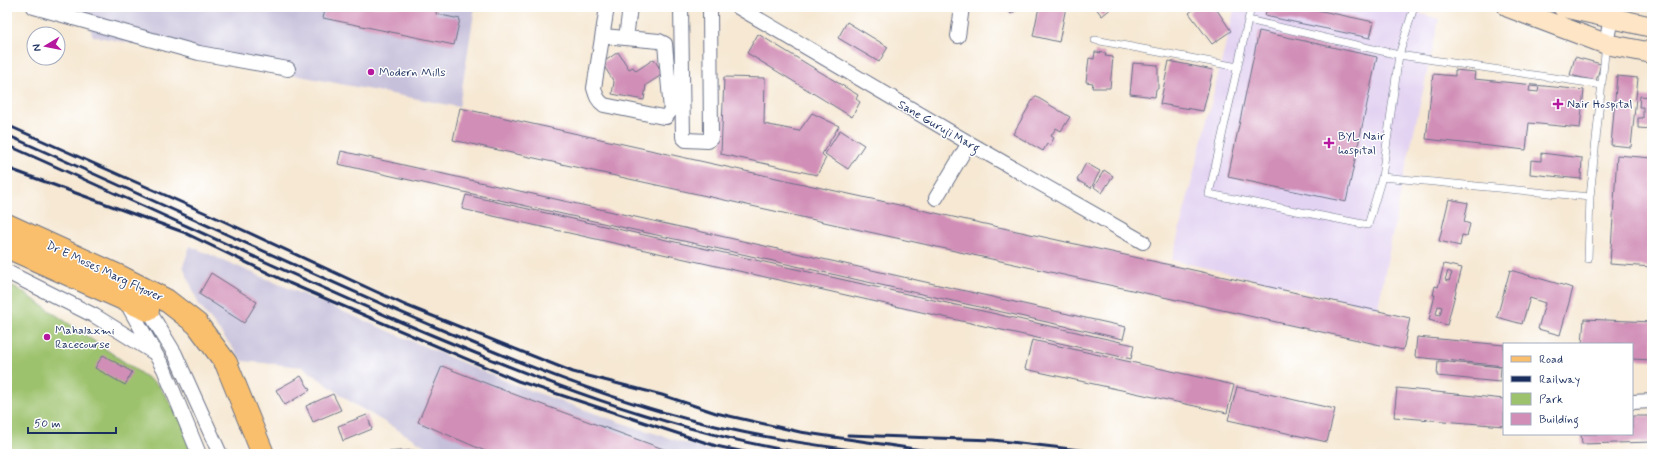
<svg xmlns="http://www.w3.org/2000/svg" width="1659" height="461" viewBox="0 0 1659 461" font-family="Mynerve,sans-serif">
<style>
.built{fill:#e3d3f2}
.industrial{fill:#c6c0da}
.green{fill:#9dc26d;stroke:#5c7866}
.building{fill:#d18fb7;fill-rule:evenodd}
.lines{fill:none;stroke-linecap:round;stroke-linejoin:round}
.lane-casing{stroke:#687087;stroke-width:8}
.street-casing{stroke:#687087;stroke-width:16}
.secondary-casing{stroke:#687087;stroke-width:22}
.primary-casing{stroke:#687087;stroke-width:24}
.lane{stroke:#fff;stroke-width:7}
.street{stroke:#fff;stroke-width:14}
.secondary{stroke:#fde5c5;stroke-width:20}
.primary{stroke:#f9bf6d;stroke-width:22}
.rail{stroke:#1b2f5e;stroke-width:3}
.poi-dot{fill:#b5179e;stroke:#fff;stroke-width:1.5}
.labels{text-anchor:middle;stroke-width:3;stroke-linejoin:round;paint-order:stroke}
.poi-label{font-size:12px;fill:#1b2f5e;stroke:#fff;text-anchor:start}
.street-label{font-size:12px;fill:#1b2f5e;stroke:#fff}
</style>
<rect width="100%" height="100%" fill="#fff"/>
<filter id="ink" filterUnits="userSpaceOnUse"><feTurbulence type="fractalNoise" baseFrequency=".025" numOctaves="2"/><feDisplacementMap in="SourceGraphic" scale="8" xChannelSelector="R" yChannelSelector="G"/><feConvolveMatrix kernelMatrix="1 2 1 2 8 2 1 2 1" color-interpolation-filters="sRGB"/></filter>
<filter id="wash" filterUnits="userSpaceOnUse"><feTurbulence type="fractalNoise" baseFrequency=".012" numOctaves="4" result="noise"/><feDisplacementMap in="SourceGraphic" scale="16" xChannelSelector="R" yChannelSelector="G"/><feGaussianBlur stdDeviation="0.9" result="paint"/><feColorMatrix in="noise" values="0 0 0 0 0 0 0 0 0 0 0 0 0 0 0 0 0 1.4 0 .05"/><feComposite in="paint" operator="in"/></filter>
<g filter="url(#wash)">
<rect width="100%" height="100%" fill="#f6e8d3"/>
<path class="built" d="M1235,7h163l41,12 -37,166 -24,123 -206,-48z"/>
<path class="industrial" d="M82,7h393l-16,100 -366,-71z
M190,246l320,137 112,40 98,31h-281l-87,-51 -49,-36 -60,-6 -44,-56 -16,-39z"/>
<path class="green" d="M7,284l10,4 142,98 34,51 7,17h-193z"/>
<g id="blocks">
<path class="building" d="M326,7h111l-1,7 24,5 -6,26 -131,-27z
M1005,7h16l-10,7z
M1039,7h27l-7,35 -26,-6z
M1095,7h18l-11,9z
M1197,7h25l-5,3 14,21 -19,13 -23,-31z
M1267,7h36l71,15 -4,16 -105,-22z
M847,22l41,25 -9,15 -41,-24z
M1259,31l118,26 -31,145 -118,-25z
M758,34l100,61 -2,4 4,3 -8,15 -105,-64z
M618,52l11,17 4,-2 3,4 18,-12 9,15 -17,11 -2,15 -32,-6 2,-12 -12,-19z
M1095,52l11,1 -1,3 8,1 -3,31h-18l1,-5 -7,-1 3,-24 5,1z
M1575,57l26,7 -5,17 -26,-6z
M1169,61l44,9 -10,41 -43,-7z
M1133,63l25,2v24h-2l-1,8 -25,-3z
M1455,70l20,2 -1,7 110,11 -4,38 -51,-5 -3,27 -100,-11 7,-65 22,2zM1530,86l9,1 -1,5 -9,-1z
M1617,76l21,2 -7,69 -20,-2z
M724,77l41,1 -1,46 35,7 13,-18 27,13 -17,28 4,4 -9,17 -96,-21z
M1035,96l35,21 -9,14 -5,-3 -5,8 3,2 -4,7 -3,-1 -4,7 -30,-17z
M1640,96l12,1v32l-14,-1v-10h5v-11h-4z
M460,108l950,210 -7,32 -950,-210z
M840,130l24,15 -16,24 -23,-15z
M341,151l785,176 -3,12 -785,-175z
M1541,153l41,5 -1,21 -51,-5 1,-14 10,1z
M1617,155l35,3v109l-42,-3z
M1086,163l14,8 -9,17 -14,-8z
M1104,170l9,6 -11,17 -8,-6z
M466,195l668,150 -3,14 -669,-150z
M1449,199l19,4 -4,19 6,2 -3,12 -5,-1 -2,11 -21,-5z
M1444,264l18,4 -15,57 -18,-5 6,-25h-2l2,-9 3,1zM1448,271l4,2 -3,8 -4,-1zM1438,306l4,1 -2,8 -4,-1z
M1510,270l63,18 -13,47 -22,-6 7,-26 -15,-5 -8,26 -25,-7z
M211,273l46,29 -13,21 -45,-29z
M1584,319l68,3v38l-20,-1v-15h-50z
M1417,337l87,8v21l-89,-9z
M1032,340l202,45 -7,28 -202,-44z
M103,355l29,17 -7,13 -30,-17z
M1438,361l63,6 -1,15 -63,-6z
M442,366l74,29 161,59h-185l-74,-32z
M301,376l9,14 -25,15 -9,-15z
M1237,387l98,22 -8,33 -99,-22z
M1397,388l107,11v27l-110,-9z
M333,394l8,16 -28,12 -7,-16z
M367,415l5,14 -29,12 -5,-15z
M1632,416h20v26l-70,2 -1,-10h51z
M414,450l6,4h-49v-1z"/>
</g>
</g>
<g filter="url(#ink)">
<use href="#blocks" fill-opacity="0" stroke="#687087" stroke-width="1"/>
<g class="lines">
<g class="lane-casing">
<path id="lane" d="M1414,7l-15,48 203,30
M1248,20l151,35 -17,122 -14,48 -159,-31 42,-187
M1095,40l143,27
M1382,177l208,20
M1588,259l2,-62 16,-153
M182,454h1"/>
</g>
<g class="street-casing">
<path id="street" d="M34,7l165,46 89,16
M681,7l2,130 3,3 22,1 3,-3 -1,-131
M738,7l231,136 174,99
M603,36l56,5 6,3 6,66 -5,7h-3l-59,-12c-7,-5 -8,-10 -10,-17l13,-81
M958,36l4,-29
M626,38l4,-31
M1606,44l5,-26
M936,198l33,-55
M7,272l88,44 58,36
M125,300l39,69 35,85
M144,303l31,51 45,100
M1632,402l20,-1"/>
</g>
<g class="secondary-casing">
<path id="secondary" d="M1508,7l98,37 46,9
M1563,7l89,20"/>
</g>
<g class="primary-casing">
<path id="primary" d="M7,225l114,52 45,23 31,24 29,39 37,91
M7,247l141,63"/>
</g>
<use href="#lane" class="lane"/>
<use href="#street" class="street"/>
<use href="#secondary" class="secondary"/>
<use href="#primary" class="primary"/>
<path class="rail" d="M7,125l212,94 186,86 168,67 89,23 54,18 84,19 149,22
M7,135c136,60 271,124 407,183 100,43 203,86 310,110 52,12 105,19 158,26
M7,145c132,58 262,120 394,177 131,56 265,109 406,132
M7,168l176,64 106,51 229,98 198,65 38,8
M848,435l145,5 121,14
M995,454l41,-2 14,2"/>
</g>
</g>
<g class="poi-dot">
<circle cx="371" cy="72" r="4"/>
<path d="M1556 98h4v4h4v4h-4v4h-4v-4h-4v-4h4z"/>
<path d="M1327 137h4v4h4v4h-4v4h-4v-4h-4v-4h4z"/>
<circle cx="47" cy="337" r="4"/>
</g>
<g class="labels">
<g class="poi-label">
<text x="379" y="76">Modern Mills</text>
<text x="1567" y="108">Nair Hospital</text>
<text x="1338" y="140">BYL Nair<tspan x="1338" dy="14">hospital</tspan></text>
<text x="55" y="334">Mahalaxmi<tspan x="55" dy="14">Racecourse</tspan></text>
</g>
<g class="street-label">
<text transform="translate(939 126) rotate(30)" y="4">Sane Guruji Marg</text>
<text transform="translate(105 271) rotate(25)" y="4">Dr E Moses Marg Flyover</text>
</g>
</g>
<rect width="1659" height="461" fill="none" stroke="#fff" stroke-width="24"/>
<rect x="1503" y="343" width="130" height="92" fill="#ffffff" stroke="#a4acbf"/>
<rect x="1511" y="356" width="20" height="6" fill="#f9bf6d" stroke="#a4acbf"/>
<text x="1539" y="363" font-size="12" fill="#1b2f5e">Road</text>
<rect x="1511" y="376" width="20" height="6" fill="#1b2f5e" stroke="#a4acbf"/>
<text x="1539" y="383" font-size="12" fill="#1b2f5e">Railway</text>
<rect x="1511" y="393" width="20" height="12" fill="#9dc26d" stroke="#a4acbf"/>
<text x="1539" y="403" font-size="12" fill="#1b2f5e">Park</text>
<rect x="1511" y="413" width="20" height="12" fill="#d18fb7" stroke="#a4acbf"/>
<text x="1539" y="423" font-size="12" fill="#1b2f5e">Building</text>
<g transform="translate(46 46) rotate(260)"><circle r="19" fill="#ffffff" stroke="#a4acbf"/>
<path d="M0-3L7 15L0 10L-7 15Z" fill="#b5179e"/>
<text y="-6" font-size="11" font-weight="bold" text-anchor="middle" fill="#1b2f5e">N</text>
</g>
<path d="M28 427v6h88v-6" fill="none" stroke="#1b2f5e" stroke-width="2"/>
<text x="34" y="427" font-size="12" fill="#1b2f5e" stroke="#ffffff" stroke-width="3" paint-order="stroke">50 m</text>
</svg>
